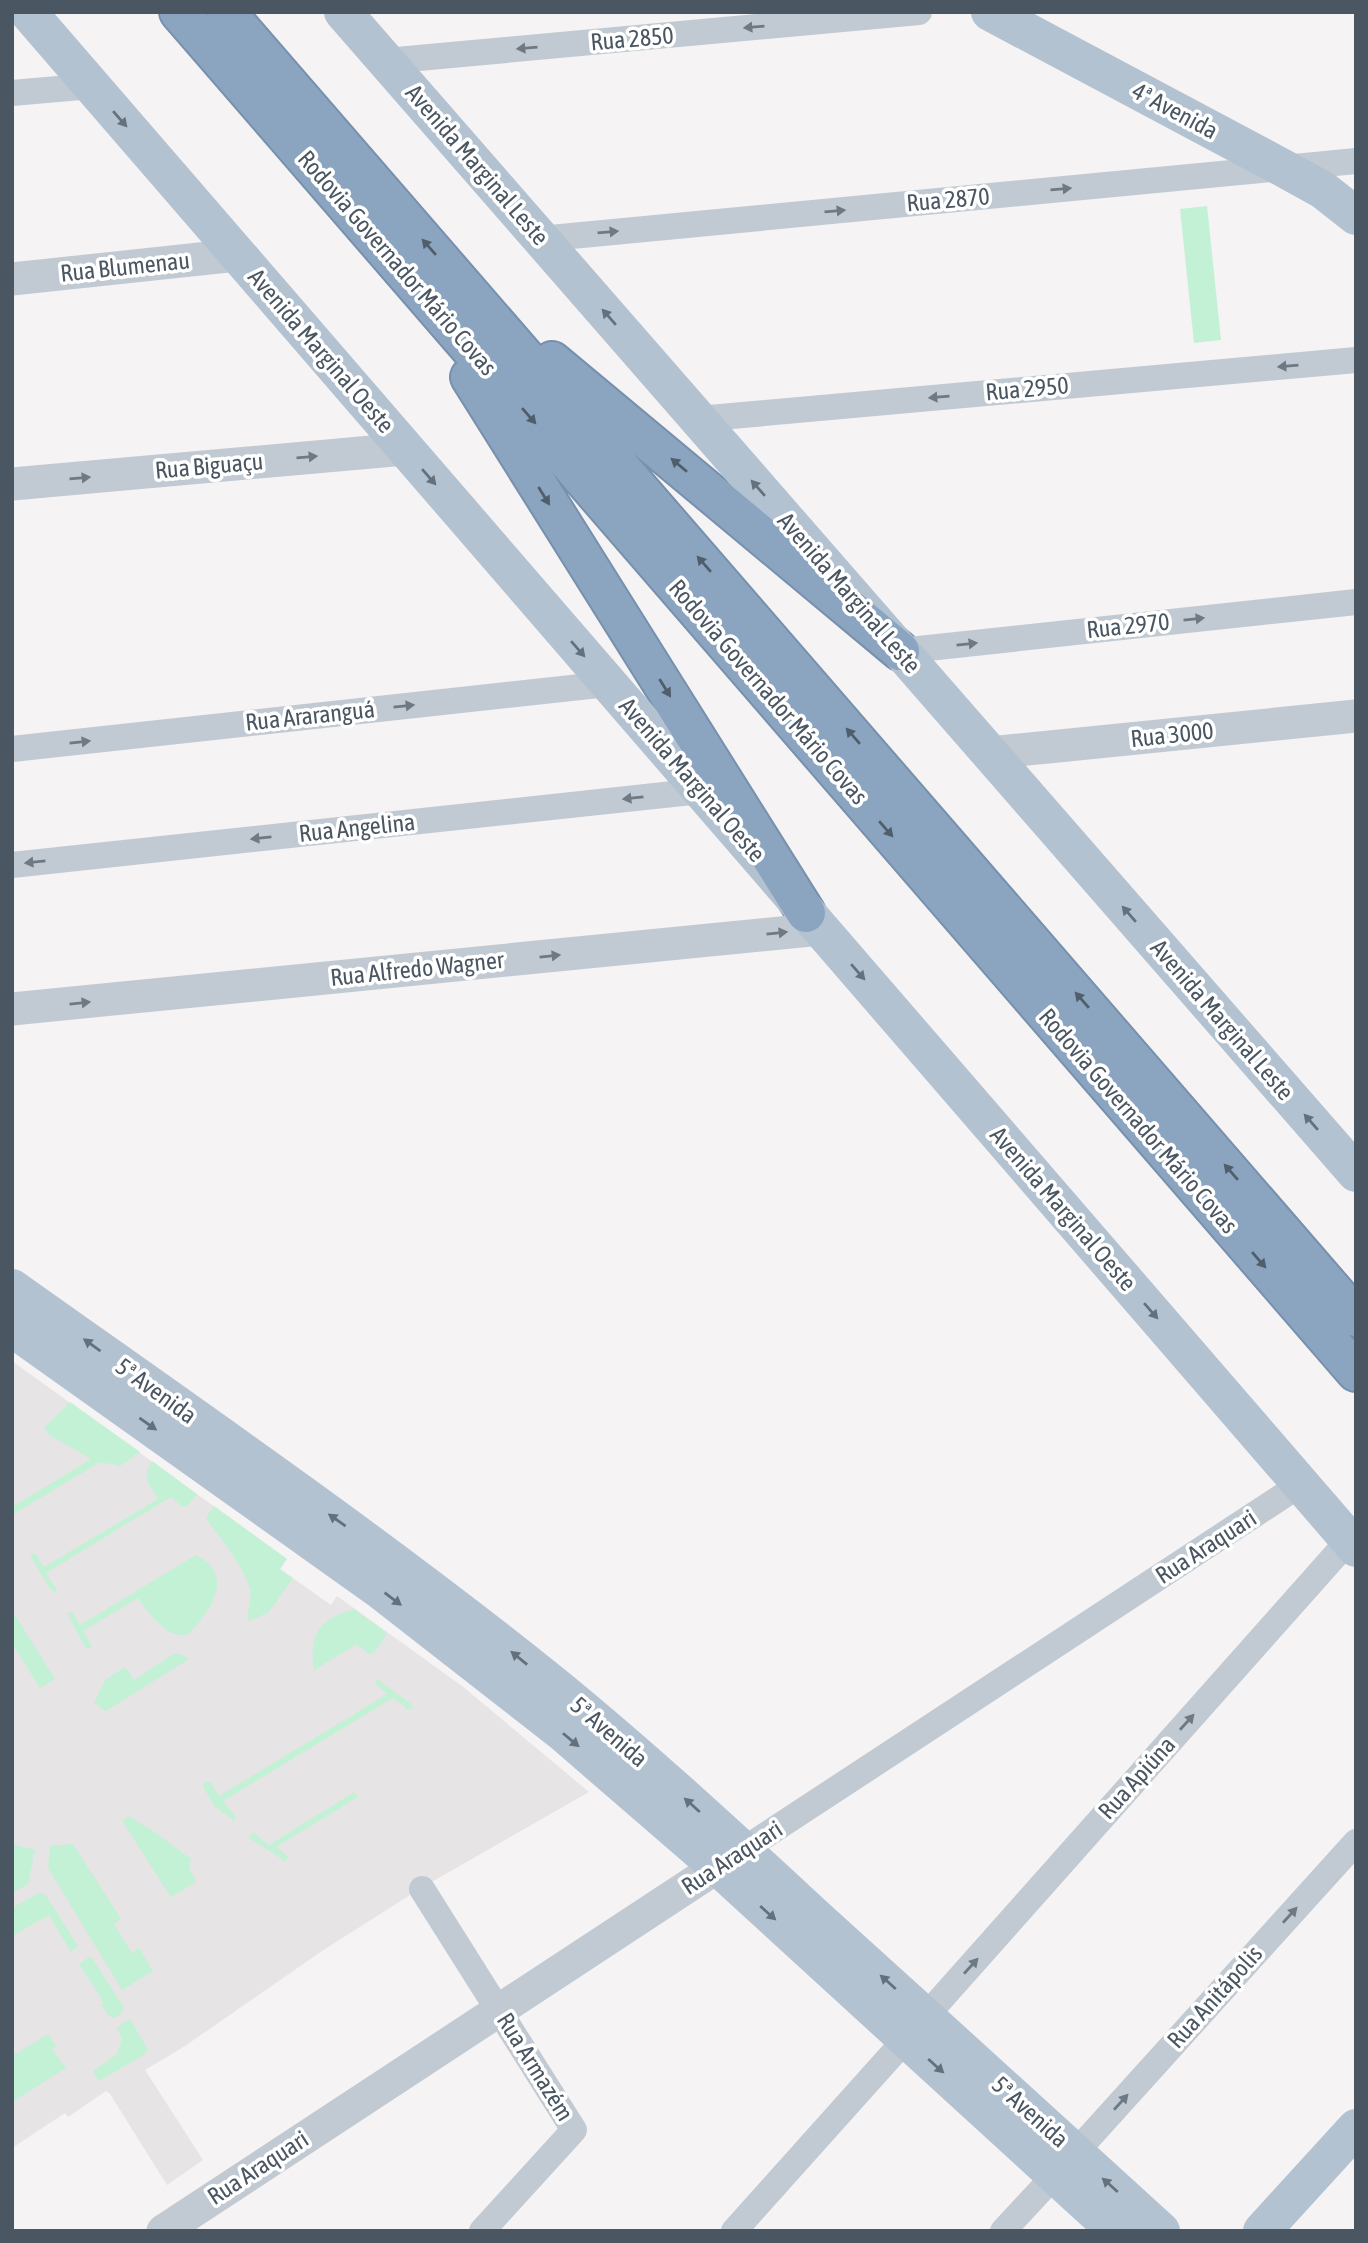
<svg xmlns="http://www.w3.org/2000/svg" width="1368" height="2243" viewBox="0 0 1368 2243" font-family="'Asap Condensed',sans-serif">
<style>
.education{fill:#e6e4e5}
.green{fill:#c3f1d5}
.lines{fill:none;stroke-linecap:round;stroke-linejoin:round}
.motorway-casing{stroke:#7690ad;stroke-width:42}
.minor{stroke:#c1cad2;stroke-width:26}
.tertiary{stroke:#c1cad2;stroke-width:33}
.primary{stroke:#b3c2d1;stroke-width:38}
.motorway{stroke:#8ba5c1;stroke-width:38}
.oneway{fill:#6e7983}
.oneway2{fill:#64717d}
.oneway3{fill:#505e6b}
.labels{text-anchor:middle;stroke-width:7;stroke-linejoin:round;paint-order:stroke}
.street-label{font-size:24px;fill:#4a5661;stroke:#fff}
</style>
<rect width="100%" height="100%" fill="#f5f3f3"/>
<path class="education" d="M12,1361l275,198 -7,10 51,36 6,-9 125,90 127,106 -168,96 -99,63 -137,95 -40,24 58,90 -36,25 -57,-91 -4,-3 -38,26 -3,-4 -53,35z"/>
<path class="green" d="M1207,206l14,134 -27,3 -14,-134z
M70,1402l70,50 -20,14 -20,-4 -88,53v-8l79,-48 -42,-24 -5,-7z
M152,1461l45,33 -10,12 -4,1 -12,-10 -125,76 11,17 -3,2 -5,-5 -18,-30 1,-4h3l9,14 114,-68c-9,-17 -17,-19 -6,-38z
M214,1506l73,53 -7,10 13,9 -24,34 -20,9c-4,-10 4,-21 1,-32 -8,-26 -29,-49 -44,-71z
M196,1555c40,20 15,55 -7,79 -21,7 -41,-22 -51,-36l-55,33 9,15 -3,3 -4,-2 -18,-34 5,-1 8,13z
M354,1609l33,24 -12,19 -5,3 -13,-11 -43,26c-6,-36 7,-52 40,-61z
M12,1610l43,69 -15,9 -28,-45z
M175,1653l8,2 6,4 -83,52 -12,-8 11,-23 20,-13 9,13z
M377,1679l33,24 3,4 -1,2h-5l-14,-11 -170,103 12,15v5l-20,-14 -12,-20 2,-5h5l9,14 168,-102 -12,-11z
M354,1792l4,5 -82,50 13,10 -4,4 -36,-23 1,-4 4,-1 15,12z
M129,1816l24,15 38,28 -2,8 7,15 -25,15 -49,-76z
M12,1844l23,6 -7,34 -16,9z
M73,1844l48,75 -7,5 18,29 7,-5 14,23 -31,19 -74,-122 2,-22z
M39,1893h5l33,51 1,2 -7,6 -22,-37 -37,21v-28z
M91,1956l32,50c1,8 -6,12 -13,11l-9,-12 3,-2 -25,-39z
M131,2020l17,30 -6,6 -43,25 -6,-10 24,-17 5,-15 -5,-11 9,-7z
M48,2034l8,12 -4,3 14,19 -54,34v-46z"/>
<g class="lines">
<g class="motorway-casing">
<path id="motorway" d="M179,12l1177,1360
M226,12l1130,1305
M552,361l348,290
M470,377l336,536"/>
</g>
<path class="minor" d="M386,61l533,-49
M12,93l80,-7
M540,239l816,-78
M698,419l658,-59
M900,651l456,-49
M12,749l596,-65
M12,865l689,-74
M743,1850l558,-366
M422,1889l152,241 -92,101
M925,2017l424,-477
M1075,2153l281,-311
M734,2231l172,-192
M1003,2231l52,-56"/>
<path class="tertiary" d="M12,279l225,-24
M12,484l393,-35
M989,753l367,-37
M12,1009l809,-80
M163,2231l574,-377"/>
<path class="primary" d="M28,12l1328,1536
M343,12l1013,1161
M990,12l293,156 40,22 33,26
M12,1288c183,130 368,257 543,398 92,75 180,157 268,238 113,102 225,204 338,307
M12,1328l368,262 182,142 156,135 398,364
M1262,2231l94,-103"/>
<use href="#motorway" class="motorway"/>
</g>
<defs><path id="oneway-solid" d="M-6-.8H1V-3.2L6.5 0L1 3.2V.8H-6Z" transform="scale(1.75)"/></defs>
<g class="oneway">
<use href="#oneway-solid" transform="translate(754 27) rotate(175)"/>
<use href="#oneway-solid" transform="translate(527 48) rotate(175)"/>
<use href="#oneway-solid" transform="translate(1061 189) rotate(-5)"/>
<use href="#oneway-solid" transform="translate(835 211) rotate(-5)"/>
<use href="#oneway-solid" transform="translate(608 232) rotate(-5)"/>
<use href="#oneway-solid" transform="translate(1288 366) rotate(175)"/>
<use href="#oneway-solid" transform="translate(939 397) rotate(175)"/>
<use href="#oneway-solid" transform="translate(307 457) rotate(-5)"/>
<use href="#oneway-solid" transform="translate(80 478) rotate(-5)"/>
<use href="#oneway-solid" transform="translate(1194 619) rotate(-6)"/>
<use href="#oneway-solid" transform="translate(967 644) rotate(-6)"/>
<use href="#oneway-solid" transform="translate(404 706) rotate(-6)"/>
<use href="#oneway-solid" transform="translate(80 742) rotate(-6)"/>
<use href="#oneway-solid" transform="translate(633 798) rotate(174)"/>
<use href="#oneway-solid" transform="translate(261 838) rotate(174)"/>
<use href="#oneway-solid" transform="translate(35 862) rotate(174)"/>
<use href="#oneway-solid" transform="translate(777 933) rotate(-6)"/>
<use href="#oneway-solid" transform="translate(550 956) rotate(-6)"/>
<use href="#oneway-solid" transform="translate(80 1003) rotate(-6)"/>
<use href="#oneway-solid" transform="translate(1187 1722) rotate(-48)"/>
<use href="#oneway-solid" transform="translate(1290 1915) rotate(-48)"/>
<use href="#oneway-solid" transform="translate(971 1966) rotate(-48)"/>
<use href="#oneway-solid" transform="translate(1121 2102) rotate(-48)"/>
</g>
<g class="oneway2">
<use href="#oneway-solid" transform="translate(120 119) rotate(49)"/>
<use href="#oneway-solid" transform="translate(609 317) rotate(-131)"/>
<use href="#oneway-solid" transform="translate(429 477) rotate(49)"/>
<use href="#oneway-solid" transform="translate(758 488) rotate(-131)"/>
<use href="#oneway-solid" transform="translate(578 649) rotate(49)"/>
<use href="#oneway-solid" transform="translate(1129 914) rotate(-131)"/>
<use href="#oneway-solid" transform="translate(858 972) rotate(49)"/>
<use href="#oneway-solid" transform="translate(1311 1122) rotate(-131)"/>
<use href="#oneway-solid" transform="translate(1151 1311) rotate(49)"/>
<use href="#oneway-solid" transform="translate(92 1345) rotate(-144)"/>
<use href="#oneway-solid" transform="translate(148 1424) rotate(35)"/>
<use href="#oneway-solid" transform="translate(337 1520) rotate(-145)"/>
<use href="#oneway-solid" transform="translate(393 1599) rotate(37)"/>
<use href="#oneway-solid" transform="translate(519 1658) rotate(-141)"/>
<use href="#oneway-solid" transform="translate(571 1740) rotate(40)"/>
<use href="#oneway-solid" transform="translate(692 1805) rotate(-138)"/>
<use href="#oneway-solid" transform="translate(768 1913) rotate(42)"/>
<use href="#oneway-solid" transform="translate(888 1982) rotate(-138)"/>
<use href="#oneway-solid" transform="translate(936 2066) rotate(42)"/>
<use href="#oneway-solid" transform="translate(1110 2185) rotate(-138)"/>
</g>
<g class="oneway3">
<use href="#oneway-solid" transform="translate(429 247) rotate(-131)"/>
<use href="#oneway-solid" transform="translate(529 416) rotate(49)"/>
<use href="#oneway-solid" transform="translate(679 465) rotate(-140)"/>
<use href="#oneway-solid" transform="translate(544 496) rotate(58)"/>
<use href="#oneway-solid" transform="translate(704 564) rotate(-131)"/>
<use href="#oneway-solid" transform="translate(665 688) rotate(58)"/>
<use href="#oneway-solid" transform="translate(853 736) rotate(-131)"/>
<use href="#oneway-solid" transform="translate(886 829) rotate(49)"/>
<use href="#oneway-solid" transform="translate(1082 1000) rotate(-131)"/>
<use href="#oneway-solid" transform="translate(1231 1172) rotate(-131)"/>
<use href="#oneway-solid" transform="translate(1259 1260) rotate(49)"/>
</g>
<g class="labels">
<g class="street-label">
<text transform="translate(632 39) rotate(-5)" y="8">Rua 2850</text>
<text transform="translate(1175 111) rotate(28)" y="8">4ª Avenida</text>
<text transform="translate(477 165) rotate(49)" y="8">Avenida Marginal Leste</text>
<text transform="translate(948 200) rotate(-5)" y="8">Rua 2870</text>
<text transform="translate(397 263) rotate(49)" y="8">Rodovia Governador Mário Covas</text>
<text transform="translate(125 267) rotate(-6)" y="8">Rua Blumenau</text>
<text transform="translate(321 351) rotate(49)" y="8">Avenida Marginal Oeste</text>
<text transform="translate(1027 389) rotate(-5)" y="8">Rua 2950</text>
<text transform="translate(209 466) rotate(-5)" y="8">Rua Biguaçu</text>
<text transform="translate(849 593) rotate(49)" y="8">Avenida Marginal Leste</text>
<text transform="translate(1128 626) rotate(-6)" y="8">Rua 2970</text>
<text transform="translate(768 692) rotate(49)" y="8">Rodovia Governador Mário Covas</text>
<text transform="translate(310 716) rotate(-6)" y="8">Rua Araranguá</text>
<text transform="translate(1172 735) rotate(-6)" y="8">Rua 3000</text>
<text transform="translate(692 780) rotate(49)" y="8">Avenida Marginal Oeste</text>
<text transform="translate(357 828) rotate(-6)" y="8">Rua Angelina</text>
<text transform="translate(417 969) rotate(-6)" y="8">Rua Alfredo Wagner</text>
<text transform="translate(1222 1020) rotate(49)" y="8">Avenida Marginal Leste</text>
<text transform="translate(1138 1121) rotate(49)" y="8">Rodovia Governador Mário Covas</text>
<text transform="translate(1063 1209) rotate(49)" y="8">Avenida Marginal Oeste</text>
<text transform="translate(156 1391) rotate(36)" y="8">5ª Avenida</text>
<text transform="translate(1206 1547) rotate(-33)" y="8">Rua Araquari</text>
<text transform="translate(609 1732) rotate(41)" y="8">5ª Avenida</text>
<text transform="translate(1137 1778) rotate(-48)" y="8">Rua Apiúna</text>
<text transform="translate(732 1858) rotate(-33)" y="8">Rua Araquari</text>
<text transform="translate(1215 1997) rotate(-48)" y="8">Rua Anitápolis</text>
<text transform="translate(535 2067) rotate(58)" y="8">Rua Armazém</text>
<text transform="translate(1030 2112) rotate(42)" y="8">5ª Avenida</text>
<text transform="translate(258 2168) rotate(-33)" y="8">Rua Araquari</text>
</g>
</g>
<rect width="1368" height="2243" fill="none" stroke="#4a5661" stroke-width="28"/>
</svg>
